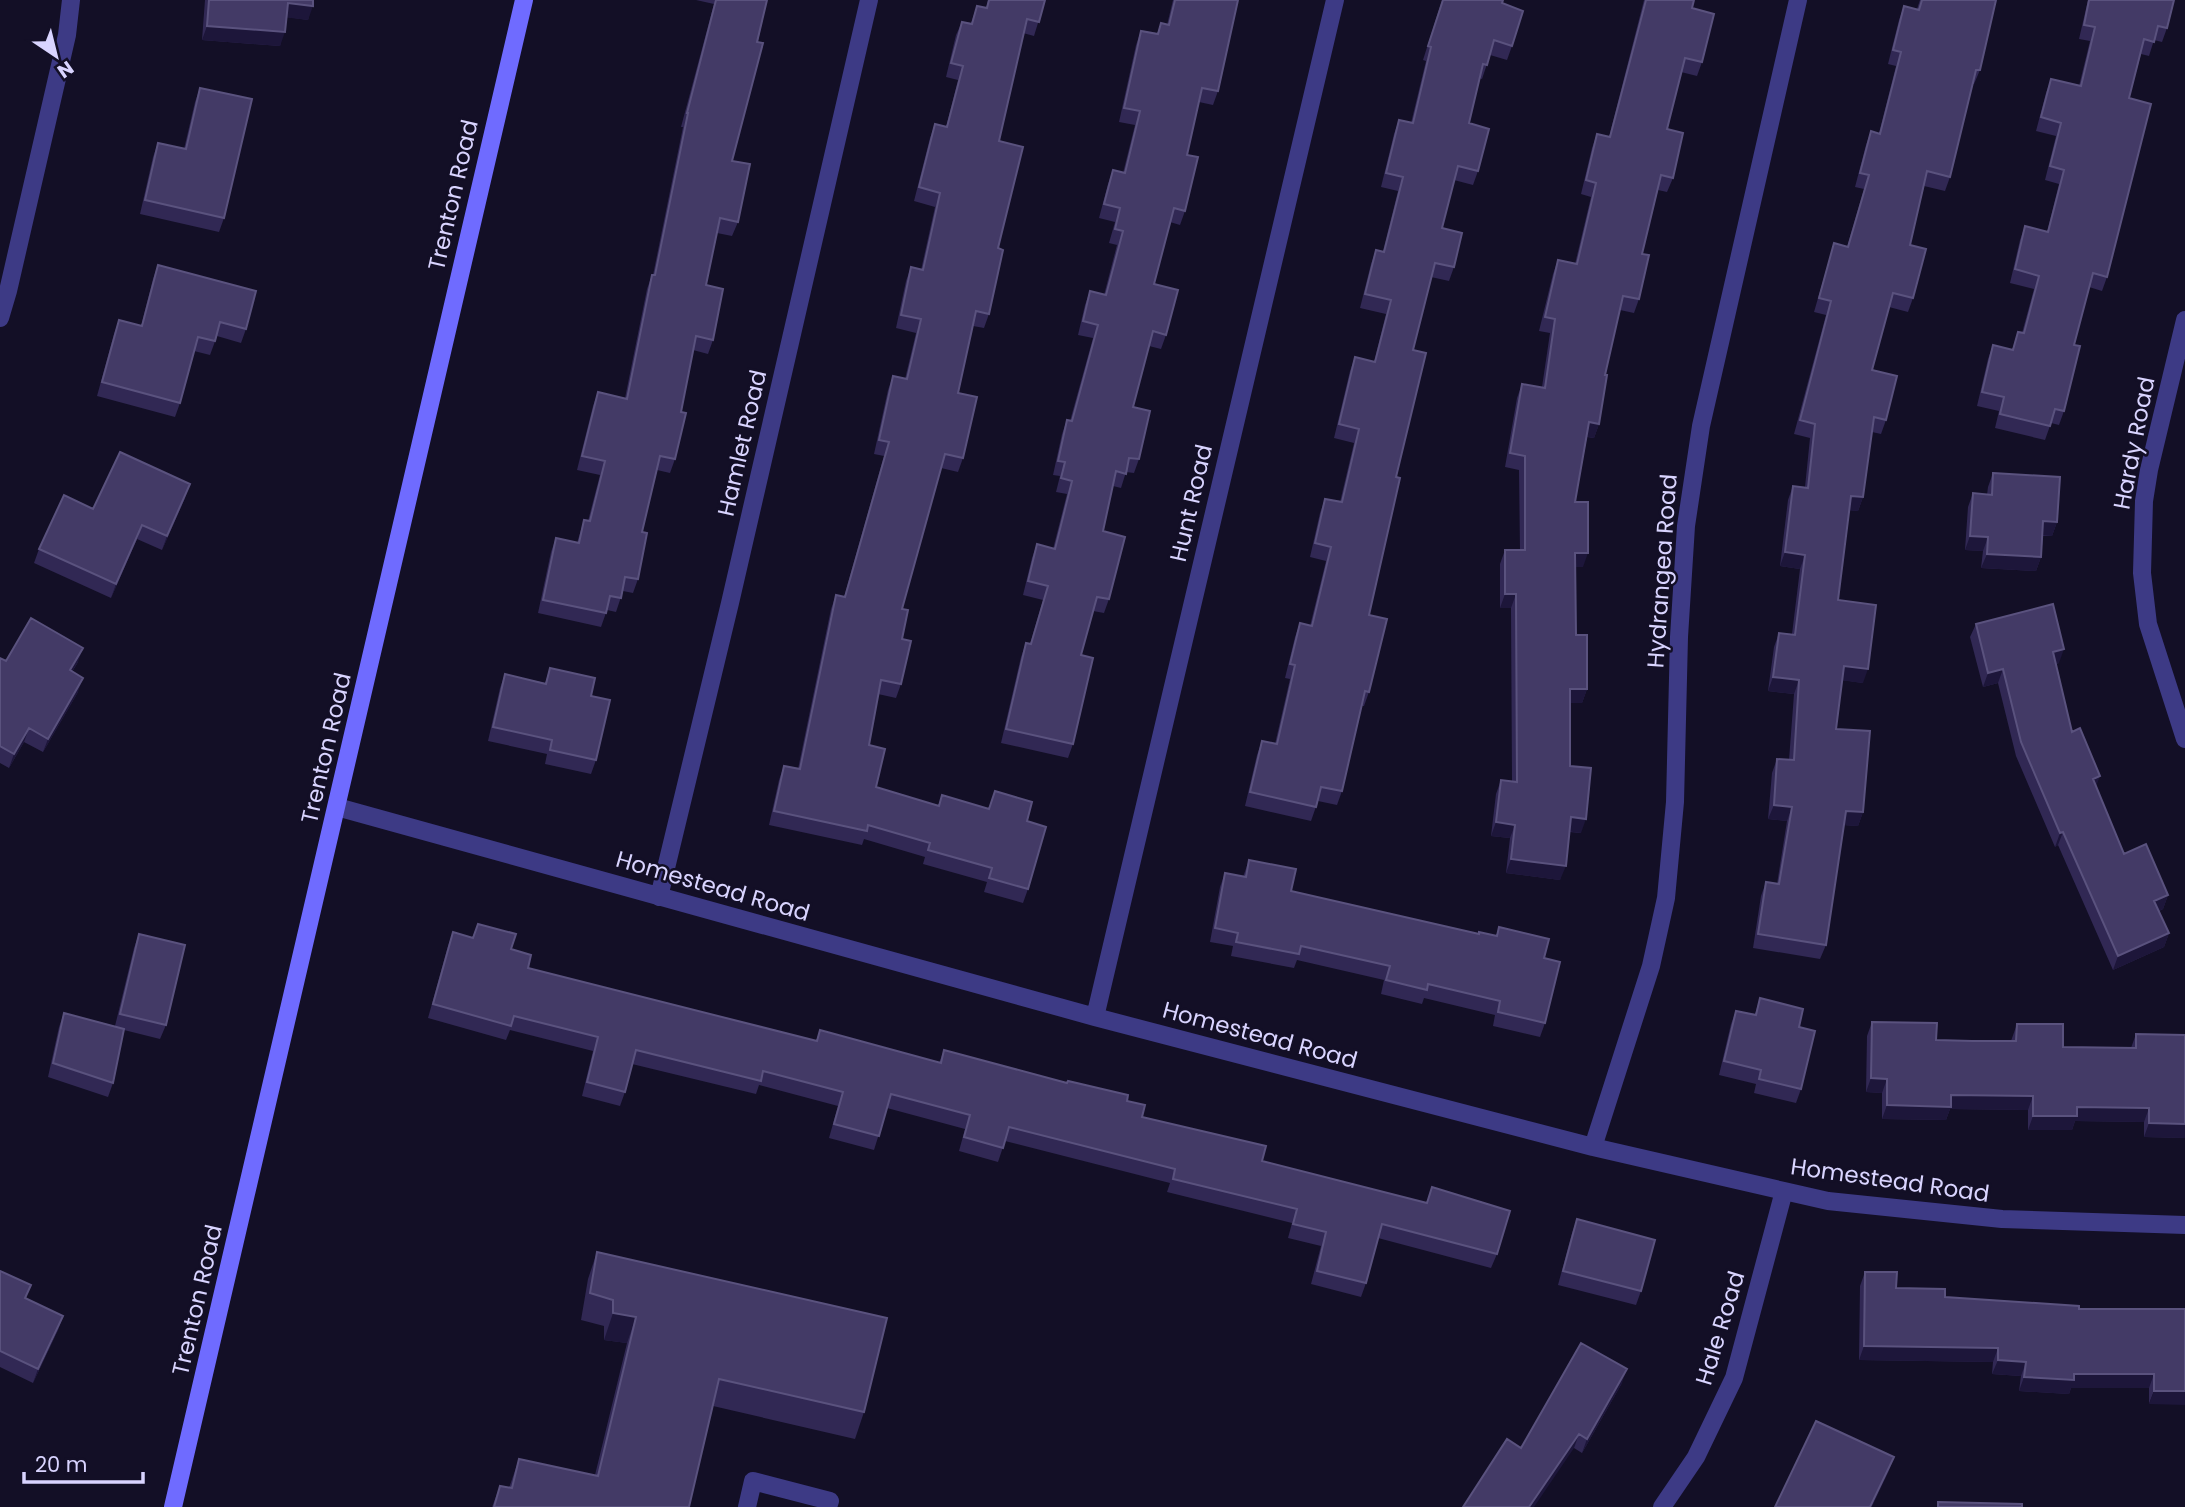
<svg xmlns="http://www.w3.org/2000/svg" width="2185" height="1507" viewBox="0 0 2185 1507" font-family="Poppins,sans-serif">
<style>
.lines{fill:none;stroke-linecap:round;stroke-linejoin:round}
.service{stroke:#3d3a85;stroke-width:18}
.minor{stroke:#3d3a85;stroke-width:18}
.secondary{stroke:#6f6bff;stroke-width:18}
.wall{fill:#312854}
.shaded-wall{fill:#1d163a}
.building{fill:#433a66;stroke:#5a527e;stroke-width:2}
.labels{text-anchor:middle;stroke-width:5;stroke-linejoin:round;paint-order:stroke}
.street-label{font-size:23px;fill:#d9d4ff;stroke:#130f26}
</style>
<rect width="100%" height="100%" fill="#130f26"/>
<g class="lines">
<path class="service" d="M747,1507l6,-26 77,20 -2,6"/>
<path class="minor" d="M0,318l8,-27 59,-256 4,-35
M2185,320l-36,150 -5,31 -2,72 6,51 37,115
M337,807l758,210 498,130 191,44 44,10 174,18 183,6
M659,897l71,-294 139,-603
M1095,1017l240,-1017
M1593,1147l58,-181 15,-68 9,-96 4,-165 7,-111 15,-100 97,-426
M1662,1507l34,-50 38,-79 50,-187"/>
<path class="secondary" d="M173,1507l351,-1507"/>
</g>
<path class="wall" d="M205,0h108l-5,20 -21,-3 -7,29 -78,-6z
M696,0h71l-35,161 6,61 -6,14 -15,-3 -11,52 7,55 -5,14 -15,-4 -12,62 -6,47 -5,14 -13,-3 -15,62 -4,47 -5,14 -10,-2 -7,21 -9,-2 -6,17 -63,-14 13,-61 5,-14 21,5 7,-23 4,1 12,-46 -23,-5 16,-64 5,-14 27,6 22,-109 5,-14h1l30,-148h-2l33,-123z
M988,0h57l-11,36 -11,-3 -24,108 -1,107 -9,66 -5,14 -11,-2 -15,67 5,65 -5,14 -17,-4 -39,141 -1,75 -5,14 -18,-4 -9,51 7,42 62,19 51,2 6,-17 32,30 1,68 -5,14 -39,-11 3,-10 -64,-18 2,-7 -61,-18 -2,6 -93,-20 10,-45 5,-14 14,3 33,-160 5,-14 8,2 40,-141 -10,-2 14,-64 5,-14 12,3 11,-46 -20,-5 10,-47 5,-14 10,3 14,-63 -21,-6 16,-63 5,-14 11,3 12,-47 -12,-3 10,-42 6,-13 9,1 6,-17 9,2z
M1173,0h65l-20,91 -5,14 -14,-3 -12,53 -2,56 -5,14 -10,-3 -16,62 12,51 -5,14 -12,-3 -16,61 6,52 -5,14 -8,-1 -5,16 -8,-2 -10,45 6,68 -5,14 -11,-2 -12,44 -8,89 -5,14 -67,-15 20,-86 5,-14 4,1 13,-44 -20,-5 9,-37 5,-14 16,5 14,-55 -11,-2 4,-16 -7,-1 9,-41 5,-14 3,1 23,-83 -15,-3 7,-30 5,-14 14,4 13,-50 -8,-2 6,-21 -16,-4 9,-34 5,-14 10,3 12,-48 -16,-3 17,-77 5,-14 16,3 4,-11 6,2z
M1442,0h61l-1,3 10,43 -5,14 -17,-5 -8,24 -3,-1 -10,45 9,48 -5,14 -19,-5 -12,48 12,39 -5,14 -18,-4 -18,73 -17,127 -27,138v77l-5,14h-2l-20,85 -5,14 -19,-4 -7,20 -66,-15 12,-51 5,-14 13,3 15,-65 -5,-1 10,-41 5,-14 10,3 16,-65 -16,-4 10,-44 5,-14 15,3 14,-59 -20,-5 16,-67 5,-14 19,5 12,-48 -26,-6 11,-44 5,-14 7,1 15,-60 -17,-4 13,-53 5,-14 12,3 15,-62 -3,-1z
M1644,0h50l-2,8 10,54 -5,14 -16,-4 -14,57 6,49 -6,14 -9,-2 -16,64 -3,45 -5,14 -14,-3 -15,65 -6,49 -5,14 -7,-1 -12,65 8,65h-8l1,68 11,54 -5,14h-12v63l11,67 -11,-1 -10,48 -54,-7 4,-35 -19,-2 5,-42 5,-14 11,2 -1,-174h-11v-44l5,-14h15l-1,-80 -14,-3 12,-69 5,-14 20,3 8,-54 -11,-2 14,-57 5,-14 17,4 16,-67 -10,-3 11,-46 5,-14 12,3z
M1920,0h76l-16,70 -6,14h-1l-23,93 -5,14 -21,-5 -14,59 3,53 -5,14 -19,-5 -17,63 14,50 -5,14 -9,-2 -9,65 -5,14 -9,-1 -11,90 25,83 -21,-3 -6,49 27,83 -5,14 -14,-1 -18,120 -6,14 -67,-11 8,-52 5,-14 11,2 10,-63 -19,-2 4,-46 5,-14 12,1 5,-66 -26,-3 6,-44 5,-14 13,1 8,-65 -20,-3 8,-66 5,-14 12,1 5,-49 -16,-4 32,-119 -12,-3 20,-69 13,4 17,-58 -9,-2 11,-42 5,-14 8,2 17,-67 -8,-2 11,-44 5,-14 13,3z
M2088,0h86l-7,28 -5,14 -8,-2 -5,16 -8,-2 -12,44 -22,179 -5,14 -13,-4 -15,58 -10,66 -5,14 -8,-2 -6,17 -50,-12 4,-17 -22,-5 11,-47 5,-14 19,5 6,-18 4,1 12,-44 -24,-6 10,-43 5,-14 22,6 12,-48 -14,-4 11,-44 -20,-5 10,-38 5,-14 28,7 11,-45 -11,-2z
M200,88l24,130 -5,14 -79,-18 13,-57 5,-14 26,6 11,-47z
M158,265l88,64 -5,14 -24,-7 -7,19 -16,-4 -14,52 -5,14 -78,-21 17,-62 5,-14 22,6 12,-47z
M1993,473l64,49 -5,14h-9l-2,21 -5,14 -55,-3 2,-17 -18,-1 3,-43 5,-14 14,2 1,-8z
M185,498l-23,52 -25,-11 -26,59 -77,-35 5,-14 54,-40z
M1976,624l83,39 -3,1 16,68 52,122 44,41 -5,14 -4,2 10,22 -5,14 -51,23 -55,-125 -3,2 -39,-91 -18,-73 -15,4 -13,-50z
M0,658l6,3 72,1 -6,10 6,20 -35,60 -19,-10 -15,26 -9,-5z
M550,668l41,28 5,64 -5,14 -46,-10 2,-10 -59,-13 12,-53 5,-14 40,9z
M1249,860l42,31 187,43 18,2 3,-9 45,31 1,65 -5,14 -47,-11 2,-11 -71,-17 -2,6 -41,-10 3,-14 -87,-20 -3,8 -63,-12 2,-10 -23,-4 10,-55 5,-14 18,4z
M478,924l33,25 17,19 288,73 4,-11 119,33 5,-13 183,51 15,16 120,44 165,42 5,-16 65,67 -6,14 -113,-30 -12,45 -5,14 -50,-13 10,-38 -33,-8 4,-15 -125,-31 3,-9 -165,-42 -7,21 -39,-11 6,-22 -78,-21 -13,42 -45,-12 9,-32 -79,-21 -3,9 -124,-30 -7,28 -5,14 -38,-10 11,-45 -83,-21 -4,10 -78,-22 20,-72 5,-14 19,6z
M139,934l27,91 -6,14 -36,-9 -11,53 -5,14 -60,-20 11,-50 5,-14 51,13 19,-78z
M1760,998l39,29 2,62 -5,14 -42,-10 2,-9 -37,-9 12,-51 5,-13 19,3z
M1872,1022l64,18 36,1h39l6,-17 46,23 68,1 5,-14 49,1v103l-41,-1v-15l-69,-1 -3,9h-44v-20l-78,-1 -4,11 -64,-1v-26l-16,-1 1,-56z
M1577,1219l64,72 -5,14 -78,-20 14,-52z
M597,1252l267,160 -9,27 -142,-33 -24,101h-197l8,-21 9,2 10,-29 76,16 32,-132 -23,-3v-14l-23,-6 7,-41z
M0,1271l26,28 37,17 -5,14 -25,53 -33,-16z
M1865,1272l31,16 49,9 134,12h106l-36,95v-16h-78l-2,6 -50,-3 2,-15 -29,-2 1,-12 -134,-2 1,-74z
M1622,1383l-40,70 -8,-5h-53z"/>
<path class="shaded-wall" d="M288,3l25,3 -5,14 -25,-3z
M207,26l78,6 -5,14 -78,-6z
M1589,422l10,2 -5,14 -10,-2z
M190,484l-5,14 -23,52 5,-14z
M1851,496l12,1 -5,14 -12,-1z
M2043,521l14,1 -5,14 -14,-1z
M142,525l-5,14 -26,59 5,-14z
M1970,536l18,1 -5,14 -18,-1z
M1785,552l20,3 -5,14 -20,-3z
M1575,553h13l-5,14h-13z
M1987,554l54,3 -5,14 -55,-3z
M1505,594h11l-5,14h-11z
M83,648l-5,14 -14,22 6,-14z
M2064,649l-5,14 -11,3 5,-14z
M1844,666l24,3 -5,14 -24,-3z
M2003,669l-5,14 -15,4 5,-14z
M1773,677l26,3 -5,14 -26,-3z
M83,678l-5,14 -35,60 5,-13z
M1570,689h17l-5,14h-17z
M29,728l-5,14 -15,26 5,-14z
M2100,776l-5,13 -2,-10z
M1774,805l18,2 -5,14 -19,-2z
M1846,811l17,1 -5,14 -17,-1z
M1571,817l15,2 -5,14 -15,-2z
M1496,822l19,3 -5,13 -19,-2z
M2063,832l-5,13 -3,2 5,-14z
M1511,859l55,7 -6,14 -54,-7z
M2168,895l-5,14 -14,6 5,-14z
M2169,933l-5,14 -51,23 5,-14z
M1871,1078l16,1 -5,14 -16,-1z
M1951,1095l82,1 -5,14 -78,-1 -4,11 -64,-1 5,-14z
M2077,1107l72,1 -5,14 -69,-1 -3,9h-44l5,-14z
M2149,1123l36,1v14l-41,-1z
M613,1313l23,4 -9,26 -23,-3z
M63,1316l-5,14 -25,53 5,-14z
M1864,1346l134,2 -5,14 -134,-2z
M1998,1360l28,2 -5,14 -29,-2z
M1627,1369l-5,14 -40,70 5,-14z
M2074,1374h80l-5,14h-78l-2,6 -50,-3 5,-14z
M2154,1391h31v14l-36,-1z
M1579,1434l-5,14 -40,59h-5z
M1894,1457l-5,14 -17,36h-2z"/>
<path class="building" d="M209,0h104v6l-25,-3 -3,29 -78,-6z
M716,0h51l-10,42 6,1 -31,118 18,3 -12,58 -18,-4 -14,67 17,4 -10,51 -17,-4 -15,76 5,1 -11,46 -15,-3 -18,76 5,1 -9,46 -13,-2 -4,21 -11,-2 -4,17 -63,-13 13,-62 23,5 5,-23 6,1 15,-60 -23,-5 16,-64 29,7 25,-124h3l33,-162h-1z
M989,0h56l-6,22 -12,-3 -28,122 24,6 -25,101 5,2 -14,64 -13,-3 -18,82 19,4 -14,61 -18,-4 -43,155 6,1 -6,29 9,2 -10,43 -20,-4 -12,65 16,4 -9,38 63,19 3,-11 47,14 6,-18 37,11 -5,19 19,6 -18,62 -39,-11 3,-10 -64,-18 2,-7 -62,-18 -1,6 -93,-20 10,-45 16,3 36,-174 9,2 44,-155 -10,-2 14,-64 14,3 14,-60 -20,-4 10,-48 12,3 17,-77 -21,-6 16,-63 12,3 16,-61 -12,-3 11,-41 10,2 5,-18 10,2z
M1175,0h63l-20,91 -16,-3 -15,67 11,2 -13,54 -11,-3 -20,76 24,6 -12,45 -13,-4 -20,76 17,4 -11,48 -10,-1 -3,16 -10,-3 -13,60 22,6 -16,62 -12,-2 -16,58 12,3 -20,86 -67,-15 20,-86 5,1 17,-58 -20,-5 9,-37 18,5 17,-68 -11,-3 4,-16 -7,-1 9,-41 5,1 26,-96 -15,-4 7,-30 16,4 17,-64 -8,-2 5,-21 -16,-4 9,-34 12,3 15,-62 -16,-3 17,-77 17,3 3,-11 8,2z
M1443,0h60l-1,3 21,8 -11,35 -18,-6 -7,25 -4,-1 -14,59 20,6 -11,42 -20,-5 -16,62 20,5 -8,34 -19,-4 -22,87 13,3 -30,124 4,1 -31,137 18,4 -18,73 -4,-1 -23,100 -21,-4 -5,20 -66,-15 12,-51 15,3 18,-79 -5,-1 10,-41 12,3 19,-79 -16,-4 10,-44 17,3 17,-73 -20,-5 16,-67 20,5 16,-62 -26,-6 11,-44 8,2 19,-75 -17,-4 13,-53 14,3 18,-76 -3,-1z
M1646,0h48l-2,8 22,6 -12,48 -17,-4 -18,71 16,4 -10,45 -12,-3 -19,79 7,1 -10,44 -16,-3 -18,79h2l-8,49 -10,-2 -14,80h13v51h-13l1,82h11v54h-17v77l21,2 -5,51 -15,-2 -5,49 -55,-7 4,-34 -19,-3 5,-42 16,2 -1,-188h-11v-44h20v-94l-15,-3 12,-69 23,4 10,-69 -10,-2 13,-57 19,4 19,-81 -10,-3 11,-46 13,3z
M1922,0h74l-16,70h-4l-26,107 -23,-6 -17,74 16,4 -13,49 -20,-5 -21,77 25,6 -11,44 -12,-3 -11,80 -12,-1 -13,104 38,5 -8,64 -24,-3 -8,63 34,2 -7,81 -17,-1 -20,134 -68,-11 8,-52 13,2 13,-77 -18,-2 3,-46 17,1 5,-80 -26,-3 6,-44 16,2 10,-80 -20,-3 8,-66 15,2 7,-64 -15,-4 31,-119 -12,-3 15,-55 14,4 21,-72 -9,-2 11,-42 9,3 21,-82 -8,-2 11,-44 15,4z
M2089,0h85l-7,28 -9,-2 -4,16 -10,-3 -15,59 22,6 -44,173 -14,-4 -19,72 6,1 -16,65 -9,-2 -5,17 -50,-12 4,-17 -22,-5 11,-47 20,5 5,-18 6,1 15,-57 -24,-7 10,-43 23,6 16,-62 -14,-4 11,-43 -20,-6 10,-38 30,7 14,-59 -11,-2z
M200,88l52,11 -28,119 -79,-18 13,-57 28,6z
M158,265l98,26 -10,38 -26,-7 -5,19 -17,-4 -18,66 -78,-21 17,-62 23,6z
M120,452l70,32 -23,52 -25,-11 -26,59 -77,-35 25,-54 29,14z
M1993,473l67,4 -3,45 -14,-1 -2,36 -54,-3 1,-17 -18,-1 3,-43 19,2z
M2053,604l11,45 -11,3 19,80 8,-4 20,48 -7,3 31,75 22,-10 22,51 -14,6 15,32 -51,23 -55,-124 -3,1 -39,-91 -18,-73 -15,4 -12,-49z
M31,618l52,30 -13,22 13,8 -35,61 -19,-11 -15,26 -14,-8v-88l6,3z
M550,668l45,10 -4,18 19,4 -14,60 -46,-10 2,-10 -59,-13 12,-53 41,10z
M1249,860l47,9 -5,22 188,43v-2l18,4 2,-9 50,12 -5,19 16,4 -15,61 -47,-11 2,-11 -72,-17 -1,6 -41,-10 4,-14 -89,-20 -2,8 -63,-12 2,-9 -23,-5 10,-55 21,4z
M478,924l38,10 -5,15 20,6 -3,13 289,73 3,-11 121,33 3,-13 123,33 1,-2 60,14 -1,6 18,4 -3,12 124,29 -4,15 165,42 5,-16 78,24 -13,43 -115,-30 -16,59 -49,-12 9,-39 -33,-8 4,-15 -124,-30 2,-10 -166,-42 -6,21 -39,-11 6,-22 -79,-21 -12,42 -45,-12 9,-32 -80,-21 -2,10 -125,-31 -11,42 -38,-10 11,-45 -84,-21 -3,10 -78,-22 20,-72 20,6z
M139,934l46,11 -19,80 -46,-11z
M1760,998l43,11 -4,18 16,4 -14,58 -42,-10 2,-9 -37,-9 12,-50 20,4z
M64,1013l60,16 -11,54 -60,-20z
M1872,1022l65,1 -1,17 36,1h44l1,-17h46v23l73,1v-14l49,1v89l-36,-1v-15l-72,-1v9h-44v-20l-82,-1v12l-64,-2v-26l-16,-1z
M1577,1219l78,21 -14,51 -78,-20z
M597,1252l290,66 -23,94 -145,-33 -30,128h-195l6,-21 12,2 7,-29 79,17 38,-159 -23,-4v-13l-23,-7z
M0,1271l31,14 -6,13 38,18 -25,53 -38,-18z
M1865,1272h32l-1,16 49,1v8l134,9v3h106v82h-31v-17h-80v6l-50,-3 2,-15 -28,-2v-12l-134,-2z
M1581,1343l46,26 -40,70 -8,-5 -50,73h-66l44,-68 14,9z
M1816,1421l78,36 -24,50h-95z
M1938,1502l84,2v3h-84z"/>
<g class="labels">
<g class="street-label">
<text transform="translate(453 195) rotate(-77)" y="8">Trenton Road</text>
<text transform="translate(742 443) rotate(-77)" y="8">Hamlet Road</text>
<text transform="translate(2134 443) rotate(-79)" y="8">Hardy Road</text>
<text transform="translate(1191 503) rotate(-77)" y="8">Hunt Road</text>
<text transform="translate(1662 571) rotate(-86)" y="8">Hydrangea Road</text>
<text transform="translate(326 748) rotate(-77)" y="8">Trenton Road</text>
<text transform="translate(713 886) rotate(16)" y="8">Homestead Road</text>
<text transform="translate(1260 1035) rotate(15)" y="8">Homestead Road</text>
<text transform="translate(1890 1180) rotate(8)" y="8">Homestead Road</text>
<text transform="translate(197 1300) rotate(-77)" y="8">Trenton Road</text>
<text transform="translate(1720 1328) rotate(-73)" y="8">Hale Road</text>
</g>
</g>
<g transform="translate(56 56) rotate(145)" stroke="#130f26" stroke-width="5" paint-order="stroke">
<path d="M0-5L12 26L0 18L-12 26Z" fill="#d9d4ff"/>
<text y="-10" font-size="19" font-weight="bold" text-anchor="middle" fill="#d9d4ff">N</text>
</g>
<path d="M24 1472v10h119v-10" fill="none" stroke="#d9d4ff" stroke-width="3.5"/>
<text x="35" y="1472" font-size="21" fill="#d9d4ff" stroke="#130f26" stroke-width="5" paint-order="stroke">20 m</text>
</svg>
